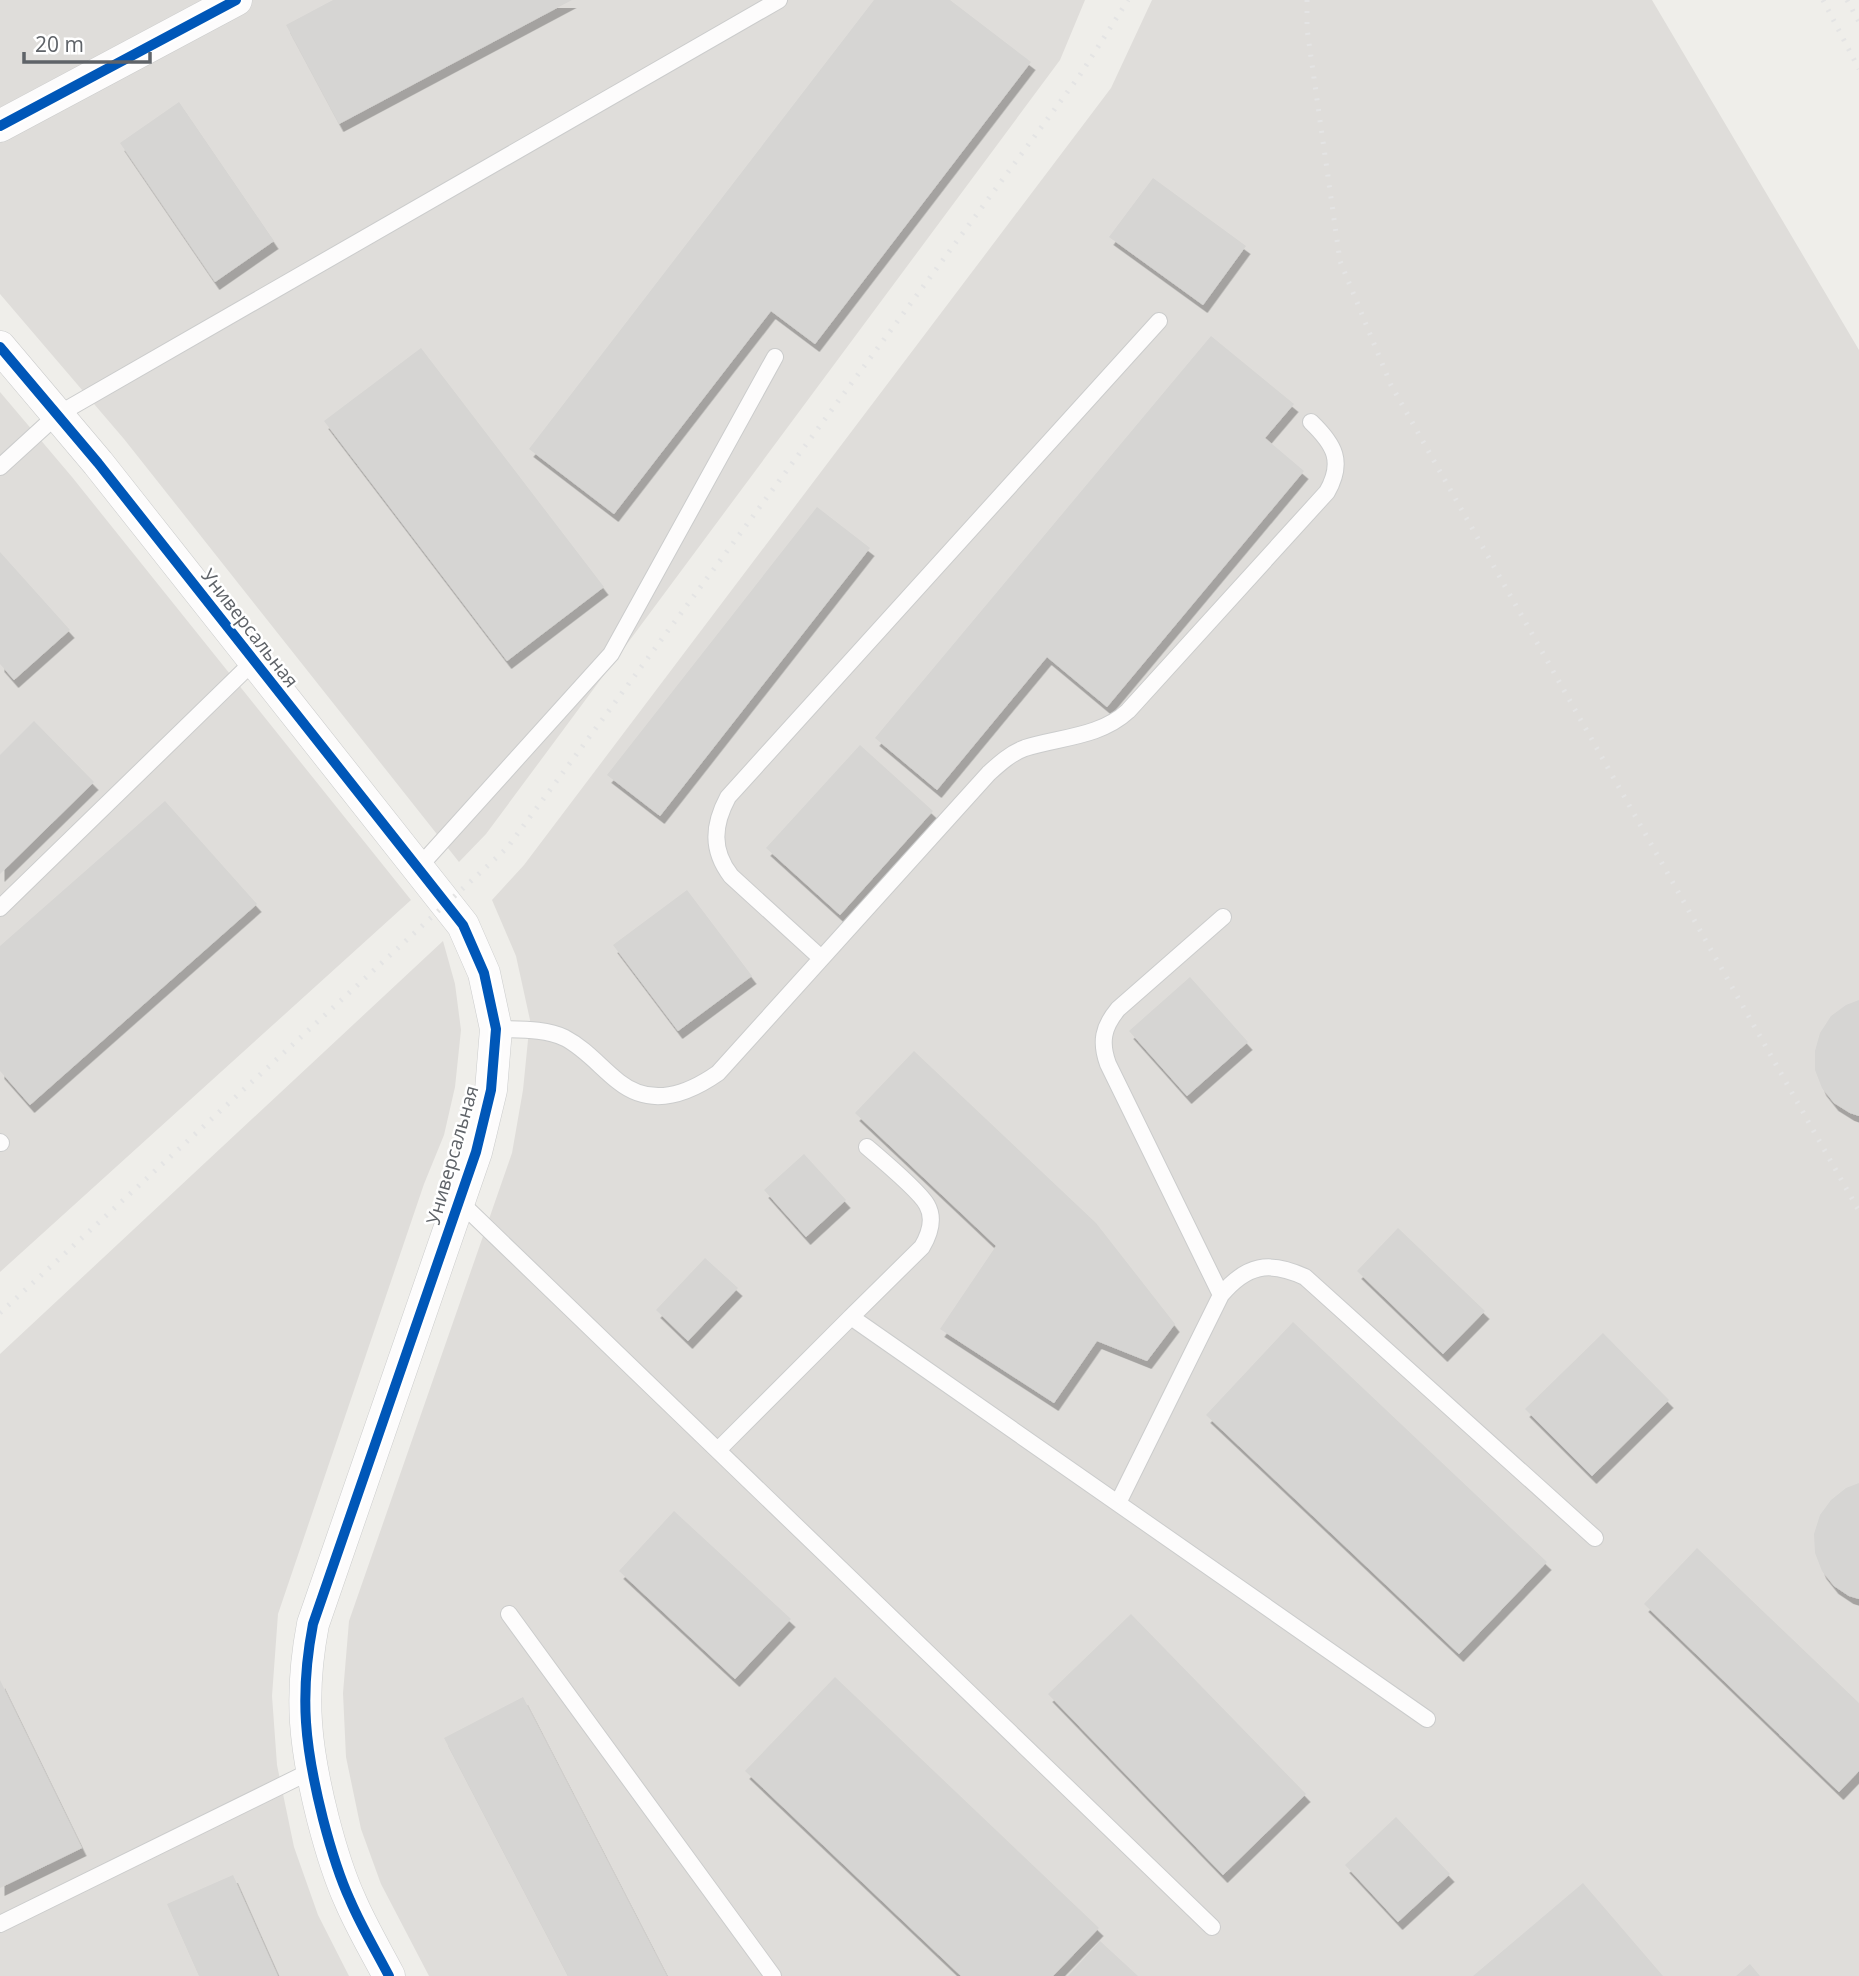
<svg xmlns="http://www.w3.org/2000/svg" width="1859" height="1976" viewBox="0 0 1859 1976" font-family="'Open Sans',sans-serif">
<style>
.industrial{fill:#dfddda}
.building{fill:#d6d5d3;filter:url(#shadow)}
.lines{fill:none;stroke-linecap:round;stroke-linejoin:round}
.lane-casing{stroke:#cbcccc;stroke-width:18}
.street-casing{stroke:#cbcccc;stroke-width:33}
.lane{stroke:#fdfcfc;stroke-width:16}
.street{stroke:#fdfcfc;stroke-width:32}
.rail{stroke:#e4e4e4;stroke-width:5;stroke-dasharray:2 9;stroke-linecap:butt}
.cycleway-casing{stroke:#fff;stroke-width:15}
.cycleway{stroke:#0057b8;stroke-width:10}
.labels{text-anchor:middle;stroke-width:5;stroke-linejoin:round;paint-order:stroke}
.street-label{font-size:19px;fill:#5f6368;stroke:#fff}
</style>
<defs>
<filter id="shadow"><feDropShadow dx="4.5" dy="8" stdDeviation="0" flood-color="#0004"/></filter>
</defs>
<rect width="100%" height="100%" fill="#efeeea"/>
<path class="industrial" d="M0,0h1085l-25,60 -574,774 -27,28 -335,-423 -124,-145z
M1152,0h500l207,350v1626h-1430l-48,-92 -20,-55 -15,-72 -3,-64 6,-72 163,-468 11,-63 7,-70 -14,-64 -24,-56 32,-35 587,-777z
M0,392l72,85 339,423 -411,372z
M443,941l12,43 6,46 -6,57 -11,48 -20,49 -146,430 -6,82 5,69 17,82 24,68 31,61h-349v-622z"/>
<path class="building" d="M333,0h239l-233,124 -53,-99z
M874,0h76l81,62 -216,282 -44,-33 -157,203 -85,-65z
M179,102l95,139 -59,41 -95,-139z
M1153,178l93,68 -43,59 -94,-68z
M1211,336l83,68 -29,34 39,33 -197,236 -60,-50 -110,133 -62,-52z
M421,348l183,239 -97,74 -183,-240z
M817,507l53,41 -210,268 -53,-41z
M0,552l70,78 -56,50 -14,-16z
M34,721l60,61 -94,92v-119z
M860,745l73,66 -93,104 -74,-67z
M165,801l92,103 -227,201 -30,-34v-125z
M687,890l65,86 -74,55 -65,-86z
M1190,977l58,65 -61,54 -58,-65z
M1859,1000v116l-9,-3 -16,-10 -12,-15 -7,-18v-19l5,-18 11,-17 15,-11z
M914,1051l182,172 79,101 -28,37 -50,-20 -43,62 -114,-74 56,-83 -141,-133z
M804,1154l42,46 -40,37 -42,-47z
M1398,1228l87,83 -42,43 -86,-83z
M705,1258l33,30 -50,53 -32,-31z
M1293,1322l254,240 -88,92 -253,-239z
M1603,1333l66,67 -77,76 -67,-67z
M1859,1483v116l-10,-3 -15,-10 -12,-15 -7,-18 -1,-19 6,-19 11,-15 15,-12z
M674,1511l117,108 -56,60 -116,-108z
M1697,1548l162,155v68l-20,21 -195,-188z
M1131,1614l175,180 -83,81 -175,-181z
M835,1677l264,251 -46,48h-92l-216,-205z
M0,1680l82,168 -82,40z
M523,1697l144,279h-99l-124,-238z
M1396,1817l54,57 -52,48 -53,-57z
M233,1875l45,101h-79l-32,-72z
M1583,1883l80,93h-190z
M1100,1941l38,35h-70z
M1750,1964l10,12h-24z"/>
<g class="lines">
<g class="lane-casing">
<path id="lane" d="M0,467l57,-52 722,-415
M418,868l193,-214 164,-297
M0,908l254,-247
M821,958l-90,-82c-20,-26 -18,-51 -3,-79l431,-476
M496,1029c22,1 48,-1 69,9 21,11 36,30 54,44 33,26 69,12 99,-9l271,-300c10,-9 22,-20 36,-25 35,-11 75,-11 103,-37l199,-219c17,-30 8,-47 -16,-70
M0,1142l1,1
M459,1201l753,726
M1221,1295c25,-30 48,-35 84,-18l290,261
M851,1317l71,-70c7,-12 13,-28 5,-42 -6,-12 -47,-47 -60,-58
M718,1450l133,-133 576,402
M1118,1503l103,-208 -113,-231c-8,-22 -5,-37 10,-55l105,-92
M509,1614l264,362
M0,1924l311,-153"/>
</g>
<g class="street-casing">
<path id="street" d="M0,126l236,-126
M0,347l98,116 365,462 21,48 12,56 -5,61 -15,62 -163,472c-14,73 -8,124 10,195 7,27 15,55 27,81 11,26 26,51 39,76"/>
</g>
<use href="#lane" class="lane"/>
<use href="#street" class="street"/>
<path class="rail" d="M1307,0v29l33,232 51,124 468,826
M1823,0l36,69
M1847,0l12,22
M0,1313l507,-465 573,-773 48,-75"/>
<g class="cycleway-casing">
<path id="cycleway" d="M0,126l236,-126
M0,347l98,116 365,462 21,48 12,56 -5,61 -15,62 -163,472c-14,73 -8,124 10,195 7,27 15,55 27,81 11,26 26,51 39,76"/>
</g>
<use href="#cycleway" class="cycleway"/>
</g>
<g class="labels">
<g class="street-label">
<text transform="translate(250 628) rotate(52)" y="7">Универсальная</text>
<text transform="translate(452 1155) rotate(-74)" y="7">Универсальная</text>
</g>
</g>
<path d="M24 52v10h126v-10" fill="none" stroke="#5f6368" stroke-width="3.5"/>
<text x="35" y="52" font-size="21" fill="#5f6368" stroke="#ffffff" stroke-width="5" paint-order="stroke">20 m</text>
</svg>
